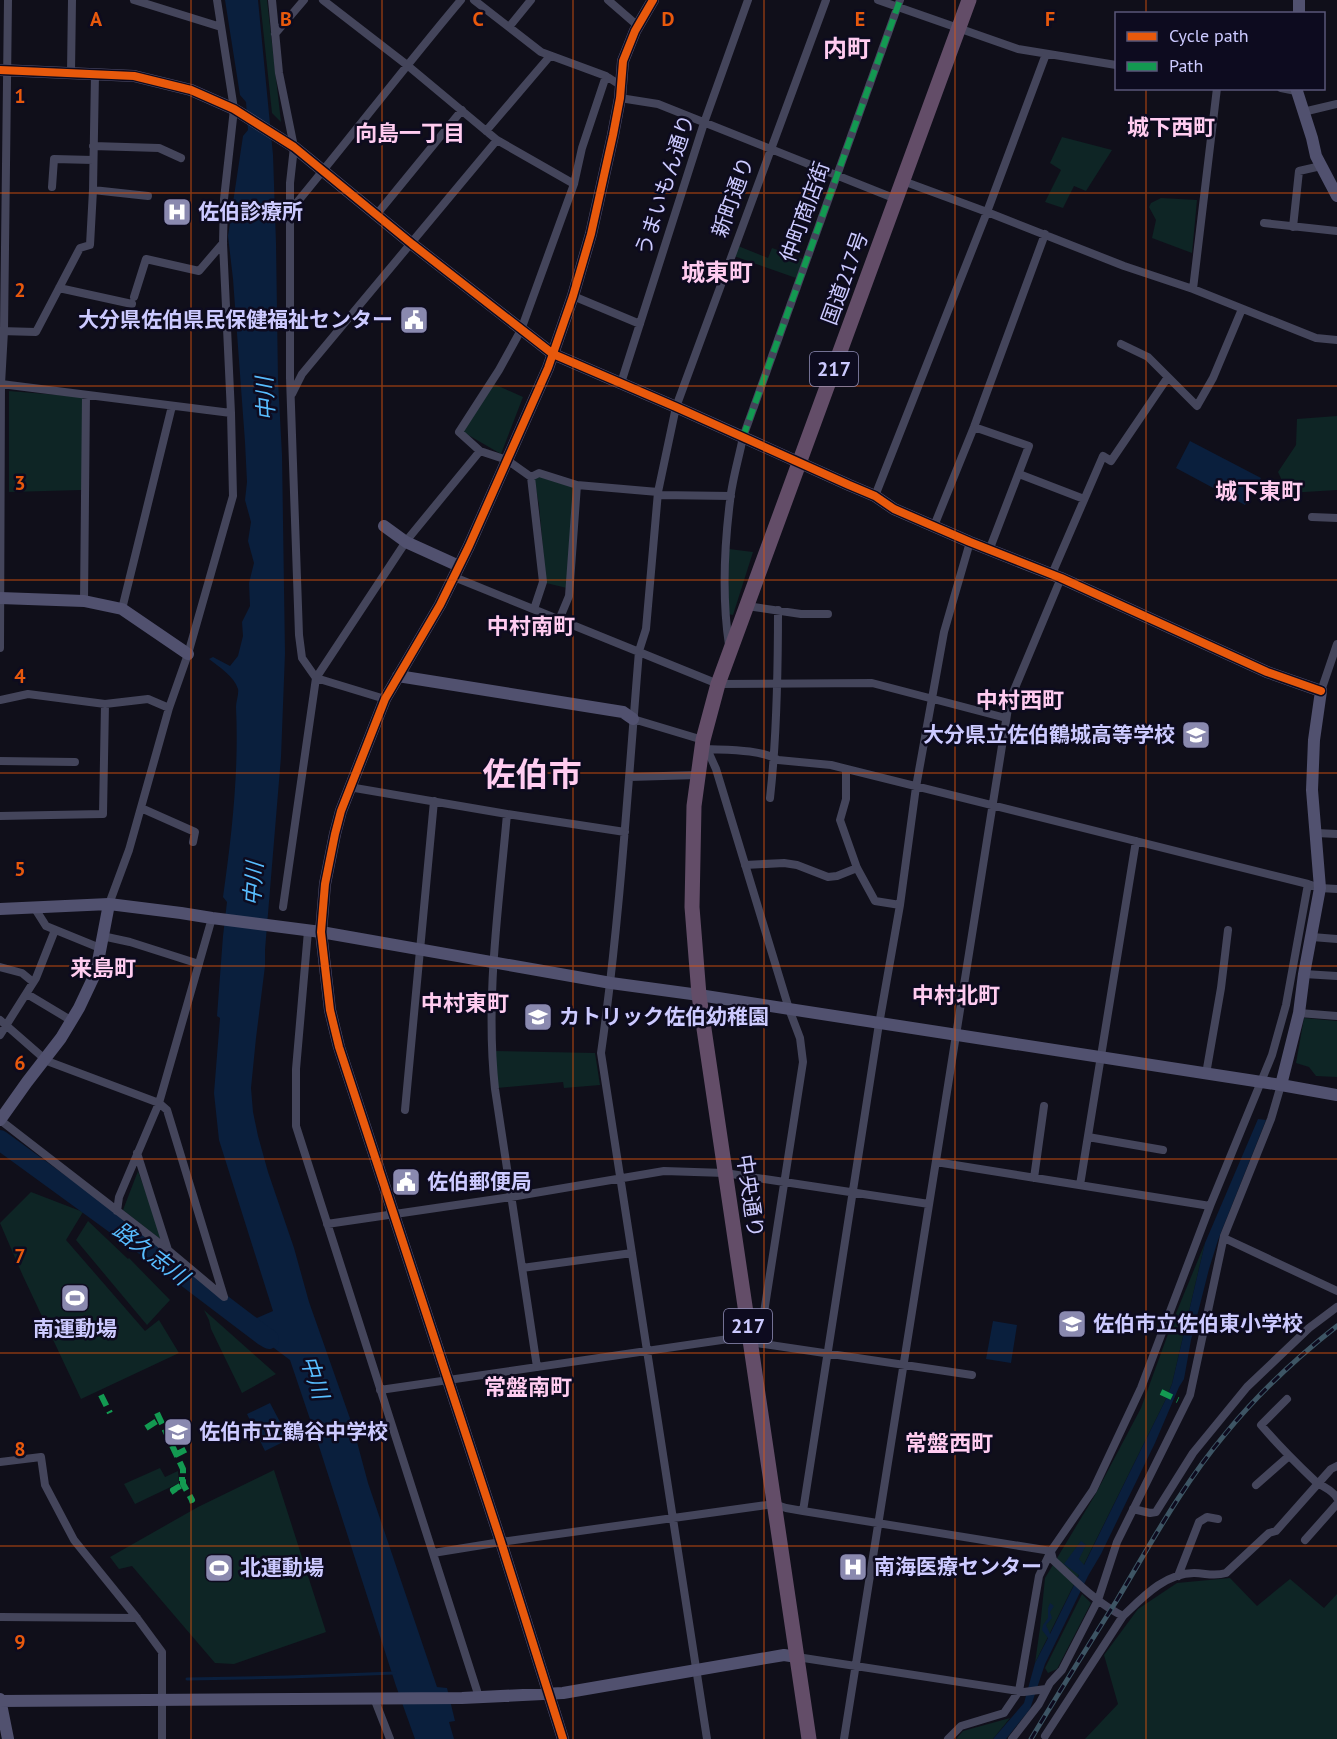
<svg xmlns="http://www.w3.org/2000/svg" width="1337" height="1739" viewBox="0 0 1337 1739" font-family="'PT Sans','Noto Sans JP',sans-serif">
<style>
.green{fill:#0e2525}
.water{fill:#0a1f3d}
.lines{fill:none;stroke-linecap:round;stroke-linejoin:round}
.stream{stroke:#0a1f3d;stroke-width:3}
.river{stroke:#0a1f3d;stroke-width:20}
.street{stroke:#44455b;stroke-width:8}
.secondary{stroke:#51516f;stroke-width:12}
.highway{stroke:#634d68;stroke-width:15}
.rail-casing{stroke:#3d5564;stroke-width:5}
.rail{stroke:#0d0b1f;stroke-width:3;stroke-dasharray:9;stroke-linecap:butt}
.quiet{stroke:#139951;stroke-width:6;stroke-dasharray:12 6;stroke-linecap:butt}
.cycleway-casing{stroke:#0d0b1f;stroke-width:11}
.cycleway{stroke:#e8590c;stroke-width:8}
.grid{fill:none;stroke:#e8590c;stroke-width:1.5;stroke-opacity:0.55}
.labels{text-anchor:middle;stroke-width:5;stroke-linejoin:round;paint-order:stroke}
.shield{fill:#0d0b1f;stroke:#9391bc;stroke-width:1.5}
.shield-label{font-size:20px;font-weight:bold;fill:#cccaff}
.street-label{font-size:21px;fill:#cccaff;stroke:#0d0b1f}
.poi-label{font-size:21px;font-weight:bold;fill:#cccaff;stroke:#0d0b1f;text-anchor:start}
.neighbourhood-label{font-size:22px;font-weight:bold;fill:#ffccf0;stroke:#0d0b1f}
.water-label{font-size:22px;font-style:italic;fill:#58bdff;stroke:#0d0b1f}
.quarter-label{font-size:24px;font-weight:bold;fill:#ffccf0;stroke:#0d0b1f}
.town-label{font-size:33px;font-weight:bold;fill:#ffccf0;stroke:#0d0b1f}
.grid-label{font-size:20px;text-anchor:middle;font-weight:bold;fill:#e8590c;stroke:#0d0b1f;stroke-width:5;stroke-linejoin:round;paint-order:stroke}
</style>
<rect width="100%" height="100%" fill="#100f1a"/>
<path class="green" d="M260,0h7l14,122 -9,-9z
M1062,137l50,13 -26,41 -12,-5 -11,22 -18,-6 16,-32 -11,-7z
M1161,198l36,2 -5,53 -40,-15 4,-18 -7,-13 2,-4z
M738,246l30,12 4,-10 31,11 -7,19 -62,-22z
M494,384l29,13 -22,57 -38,-22z
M9,391l74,6 -1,93 -73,2z
M1337,416v74l-49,3 -10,-21 18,-27 1,-26z
M539,476l36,11 -8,101 -21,-5 -7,-78 -5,-26z
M729,549l24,3 -20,63 -5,-1z
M1304,1018l33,3v56l-21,-1 -7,-9 -13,-4z
M493,1051l102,2 5,32 -36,3 -1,-6 -66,6z
M138,1171l23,64 -1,4 -37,-29z
M31,1192l52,20 -17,28 79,91 14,-11 20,33 -98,46 -58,-123 -23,-53z
M88,1221l40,38 1,-1 41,42 -23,25 -71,-85z
M1205,1243l-33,141 -6,15 -131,264 5,-35 5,-50 50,-83 46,-87 31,-85z
M204,1310l72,64 -34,19 -31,-64 -2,-9z
M160,1468l5,9 13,-6 1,12 -44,21 -11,-20z
M274,1470l52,162 -92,32 -19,-1 -83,-97 -13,3 -9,-12 88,-50z
M1230,1578l27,28 33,-27 34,29 13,-14v145h-252l33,-35 -14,-49 34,-46 39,-26z
M1082,1594l9,9 -34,66 -9,4 -3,-5z
M1010,1718l-17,21h-37l7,-8z"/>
<path class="water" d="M225,0h33l15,155 3,88 2,137 4,75 3,198 -4,104 -16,193v16l-9,72 -5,50 2,24 5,24 10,36 26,76 15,54 44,125 15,56 69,204 10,1 8,33 -6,1 5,17h-39l-19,-53 -80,-249 -26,-77 -44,-33 4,-6 23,-10 -54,-171 -5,-47 6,-75 -3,-2 6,-80 4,-34 -4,-5c9,-63 16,-126 13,-190 0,-5 3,-13 2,-18 -4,-13 -19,-22 -29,-30l4,-2 17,9 8,-10 5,-20 -1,-14 8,-16 -1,-23 5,-20 -6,-22 3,-19 -6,-22 2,-18 -2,-40 -12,-163 -5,-43 15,-100 5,-6 -2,-28 -6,-7z
M1190,441l71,37 -16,27 -69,-37z
M1258,1119l8,1 -48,120 -9,29 -18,71 -7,39 -5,8 -24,56 -54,111 -13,22 -43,88 -15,45 -24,30h-13l31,-36 11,-40 13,-25 -6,-8 1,-5 5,-7v-10l2,-5 4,3 -4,6 2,6 -6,7 4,9 29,-59 -15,-11 17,-23 5,4 -7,14 5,6 82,-166 6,-15 33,-141z
M993,1321l24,4 -6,38 -25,-4z
M270,1403l19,36 -24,12 -18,-37z"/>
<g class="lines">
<path class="stream" d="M187,1679l102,-2 106,-4"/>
<path class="river" d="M0,1140l148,108 116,88 5,3"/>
<path class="street" d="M134,0l87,27
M272,0l7,73 15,74 -4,36v195l9,257 3,23 14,20 69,21
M323,0l84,65 90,75 77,44
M474,0l67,52 65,24 14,9
M608,0l30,26
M878,0l140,49 98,16
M509,27l22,-27
M275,34l29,-34
M71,72l1,-72
M1281,88l15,3
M620,98l38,6 238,95
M1303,112l34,-8
M486,131l64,-75
M93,146l66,2 22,10
M903,181l84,31 137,54 69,23 123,49 21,2
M52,187l2,-28 39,1
M93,190l55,6
M290,211c58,-70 113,-142 171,-211
M377,214l85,-104
M1264,223l73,8
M1293,227l6,-56 22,-5
M59,288l73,16
M1193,289l24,-201
M573,296l67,28
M134,297l12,-38 53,12 24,-28
M0,331l36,1 44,-84 10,-3 3,-55 2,-116
M1121,344l27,13 49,49 16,-28 29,-69
M621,383l83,-260 44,-123
M1,384l230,29
M292,394l10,-20 195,-234
M974,427l55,19 -39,102
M480,451l-21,-19 40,-62 22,-40 53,-146 8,-36 24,-72
M1019,474l65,25
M531,477l12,105 -9,27
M658,495l73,1
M875,496l112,-284 59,-158
M1312,517l25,1
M934,526l40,-99 71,-193
M1052,574l51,-118 8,5 57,-84
M454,577l264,107 154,-1 134,35
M84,601l2,-206
M747,606l54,8h27
M122,609l50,-203
M559,620l10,-24 8,-111
M729,645c-7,-47 -5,-96 1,-144 2,-21 9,-43 13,-64l157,-437
M0,648l1,-264 3,-53 4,-331
M1321,691l16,-47
M0,700l28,-6 77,10 43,-5 21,9
M633,719l70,21 13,29 73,240 11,29 3,24 -40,257 -15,6
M707,749c21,1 53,0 71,11l53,5 477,119 12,4 17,1
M0,761l75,1
M846,769v30l-6,21 17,48 18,33 25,4
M629,777l69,-2
M349,787l158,27 118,18
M770,798c7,-62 8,-125 8,-188
M141,808l54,24 -2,10
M507,814c-8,91 -22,184 -12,275l42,278
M0,816l103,-2 2,-110
M1316,833l21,1
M745,865l39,-2 13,2 31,12 9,-1 20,-8
M109,904l20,-54 40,-142 19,-54 45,-158 -2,-83 -8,-170 1,-44 10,-90 -17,-109
M34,907l12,19 54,22
M283,907l33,-229 91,-138 73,-89 27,9 24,17 8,-4 38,12 81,7
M308,931l-12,138v57l183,571
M102,936l28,6 69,22
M1312,937l25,2
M0,967l22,6 11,9
M1304,974l33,2
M27,994l45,27
M1299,1013l38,3
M0,1020l47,41 112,42 8,7 57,187 -56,-47 -168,-130
M0,1035l36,-57 19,-48
M1206,1074l15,-86 7,-58
M405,1110l29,-309
M1088,1137l75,13
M137,1153l31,97
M936,1162l274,44
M1034,1178l10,-72
M1080,1185l56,-344
M117,1211l2,-14 40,-94 53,-185
M327,1224l184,-27 153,-26 61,2 204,31
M1224,1238l113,53
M522,1268l110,-15
M750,1342l222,33
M380,1390l369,-54
M1287,1399l-26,26c17,20 35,38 54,56 7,6 17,8 22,17
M0,1462l41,-5 4,28 29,55 63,78 25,34v87
M1256,1485l33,-29
M1133,1509l17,4 6,-1 37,-59 54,-66 62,-59 28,-21
M803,1511l75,-481 22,-125 16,-118 28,-155 26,-90
M1305,1540l32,-36
M1051,1552l2,8c22,20 43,43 70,56 19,-18 42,-43 71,-43 12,0 19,4 32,0l43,-40 7,-2 55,-62 6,-3
M433,1553l68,-11 273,-38 12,4 17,3 248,40
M1178,1576l21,-54 8,-5 11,2
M0,1617l137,1
M797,1657l227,35 22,-3
M374,1698l16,41
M1045,1736l78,-120
M707,1739l-106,-686c19,-134 27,-268 38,-402l7,-22 12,-137 18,-85 150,-407
M844,1739l165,-1037 52,-124
M948,1739l13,-13 43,-13 15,-22 20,-115 12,-25 42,-61 48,-102 69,-182 62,-151 14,-50 22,-121
M1012,1739l27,-35 11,-21 12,-13 36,-70 19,-58 73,-147 34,-159 47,-117 10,-34"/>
<path class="secondary" d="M1299,14v-14
M0,70l134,6 57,14 43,19 60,38 118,97 141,110 123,53 173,78 26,11 19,13 76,33 91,36 206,94 54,19 -7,49 -2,50 8,98 -16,86 -5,39 -18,72
M1296,88l16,50 4,18 21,40
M384,526l22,16 53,24
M0,598l84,3 38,8 66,45
M398,676l225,36 10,7
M0,909l109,-5 72,9 31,5 109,14 290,51 88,12 582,90 56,10
M0,1120l27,-38 34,-44 18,-30 17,-36 13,-68
M0,1699l8,40
M0,1701l462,-3 101,-5 221,-38 13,2
M563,1739l-62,-197 -162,-495 -9,-37 -9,-78 4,-48 10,-50 6,-23 44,-112 55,-94 29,-59 79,-178 25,-72 18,-62 22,-99 7,-37 3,-37 12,-30 18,-31"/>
<path class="highway" d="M809,1739l-110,-744 -7,-88 2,-101 9,-66 15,-56 251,-684"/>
<g class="rail-casing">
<path id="rail" d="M1031,1739c28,-47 57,-93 86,-139 34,-57 66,-116 109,-167 33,-40 70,-75 111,-107"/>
</g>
<use href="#rail" class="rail"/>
<path class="quiet" d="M743,437l157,-437
M1161,1392l17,8
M101,1395l9,18
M157,1413l26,56v15l9,16 -3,1
M146,1428l14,-9
M175,1455l16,-8
M175,1493l-2,-3 9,-5v-8"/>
<g class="cycleway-casing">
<path id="cycleway" d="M0,70l134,6 57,14 43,19 60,38 118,97 141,110 123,53 173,78 26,11 19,13 76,33 91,36 206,94 54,19
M563,1739l-62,-197 -162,-495 -9,-37 -9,-78 4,-48 10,-50 6,-23 44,-112 55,-94 29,-59 79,-178 25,-72 18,-62 22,-99 7,-37 3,-37 12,-30 18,-31"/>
</g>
<use href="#cycleway" class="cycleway"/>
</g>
<path class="grid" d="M191,0v1739M382,0v1739M573,0v1739M764,0v1739M955,0v1739M1146,0v14M1146,88v1651M0,193h1337M0,386h1337M0,580h1337M0,773h1337M0,966h1337M0,1159h1337M0,1353h1337M0,1546h1337"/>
<defs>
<g id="hospital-square" transform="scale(1.5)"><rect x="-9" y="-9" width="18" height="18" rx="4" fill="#8a89af" stroke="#0d0b1f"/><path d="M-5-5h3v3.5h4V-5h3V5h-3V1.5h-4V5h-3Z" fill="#fff"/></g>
<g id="civic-square" transform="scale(1.5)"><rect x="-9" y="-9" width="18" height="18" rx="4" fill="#8a89af" stroke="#0d0b1f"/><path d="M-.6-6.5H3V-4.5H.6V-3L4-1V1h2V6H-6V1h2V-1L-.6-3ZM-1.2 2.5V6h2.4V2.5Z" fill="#fff"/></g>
<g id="school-square" transform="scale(1.5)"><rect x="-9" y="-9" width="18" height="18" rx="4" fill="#8a89af" stroke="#0d0b1f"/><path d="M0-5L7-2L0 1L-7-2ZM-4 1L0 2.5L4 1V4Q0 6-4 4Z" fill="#fff"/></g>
<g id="stadium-square" transform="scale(1.5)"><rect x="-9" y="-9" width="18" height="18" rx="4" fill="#8a89af" stroke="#0d0b1f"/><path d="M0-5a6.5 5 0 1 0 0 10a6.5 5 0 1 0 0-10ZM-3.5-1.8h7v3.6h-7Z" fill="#fff"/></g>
</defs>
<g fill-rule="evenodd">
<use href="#hospital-square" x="177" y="212"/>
<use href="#civic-square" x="414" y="320"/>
<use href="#school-square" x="1196" y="735"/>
<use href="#school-square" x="538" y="1017"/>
<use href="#civic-square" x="406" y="1182"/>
<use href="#stadium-square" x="75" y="1298"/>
<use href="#school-square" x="1072" y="1324"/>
<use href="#school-square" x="178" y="1432"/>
<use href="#hospital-square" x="853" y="1567"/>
<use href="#stadium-square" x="219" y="1568"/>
</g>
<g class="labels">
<g class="shield">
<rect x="810" y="352" width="48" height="34" rx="4.5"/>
<rect x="724" y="1309" width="48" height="34" rx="4.5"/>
</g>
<g class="shield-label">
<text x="834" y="376">217</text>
<text x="748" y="1333">217</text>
</g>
<g class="street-label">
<text transform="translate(665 185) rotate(-72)" y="7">うまいもん通り</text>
<text transform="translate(733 197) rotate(-70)" y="7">新町通り</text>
<text transform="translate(805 212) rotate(-70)" y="7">仲町商店街</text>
<text transform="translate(845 278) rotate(-70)" y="7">国道217号</text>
<text transform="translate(750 1196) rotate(82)" y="7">中央通り</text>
</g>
<g class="poi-label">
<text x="198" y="219">佐伯診療所</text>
<text x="393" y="327" text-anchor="end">大分県佐伯県民保健福祉センター</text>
<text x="1175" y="742" text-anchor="end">大分県立佐伯鶴城高等学校</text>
<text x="559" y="1024">カトリック佐伯幼稚園</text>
<text x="427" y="1189">佐伯郵便局</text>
<text x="1093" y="1331">佐伯市立佐伯東小学校</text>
<text x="75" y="1336" text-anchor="middle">南運動場</text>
<text x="199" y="1439">佐伯市立鶴谷中学校</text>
<text x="874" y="1574">南海医療センター</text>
<text x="240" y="1575">北運動場</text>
</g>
<g class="neighbourhood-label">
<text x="1171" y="135">城下西町</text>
<text x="410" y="141">向島一丁目</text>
<text x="1259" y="499">城下東町</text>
<text x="531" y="634">中村南町</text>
<text x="1020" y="708">中村西町</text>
<text x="103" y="976">来島町</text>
<text x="956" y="1003">中村北町</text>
<text x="465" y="1011">中村東町</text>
<text x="528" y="1395">常盤南町</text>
<text x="949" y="1451">常盤西町</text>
</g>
<g class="water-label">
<text transform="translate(265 399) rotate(-93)" y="8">中川</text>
<text transform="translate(253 884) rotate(-86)" y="8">中川</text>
<text transform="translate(151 1253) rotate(37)" y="8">路久志川</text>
<text transform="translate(315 1377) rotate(72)" y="8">中川</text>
</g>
<g class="quarter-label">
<text x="847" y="57">内町</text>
<text x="717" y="281">城東町</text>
</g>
<g class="town-label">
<text x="532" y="786">佐伯市</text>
</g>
</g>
<g class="grid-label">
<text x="96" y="26">A</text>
<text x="286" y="26">B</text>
<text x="478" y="26">C</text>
<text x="668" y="26">D</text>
<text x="860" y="26">E</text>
<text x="1050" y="26">F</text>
<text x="20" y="103">1</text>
<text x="20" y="297">2</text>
<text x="20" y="490">3</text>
<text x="20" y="683">4</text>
<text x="20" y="876">5</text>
<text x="20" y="1070">6</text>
<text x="20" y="1263">7</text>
<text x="20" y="1456">8</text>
<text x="20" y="1649">9</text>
</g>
<rect x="1115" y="12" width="210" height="78" fill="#0d0b1f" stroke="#595779" stroke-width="1.5"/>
<rect x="1127" y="32" width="30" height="9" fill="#e8590c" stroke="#595779" stroke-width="1.5"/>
<text x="1169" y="42" font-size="18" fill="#cccaff">Cycle path</text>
<rect x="1127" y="62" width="30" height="9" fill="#139951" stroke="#595779" stroke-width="1.5"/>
<text x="1169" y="72" font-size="18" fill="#cccaff">Path</text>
</svg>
